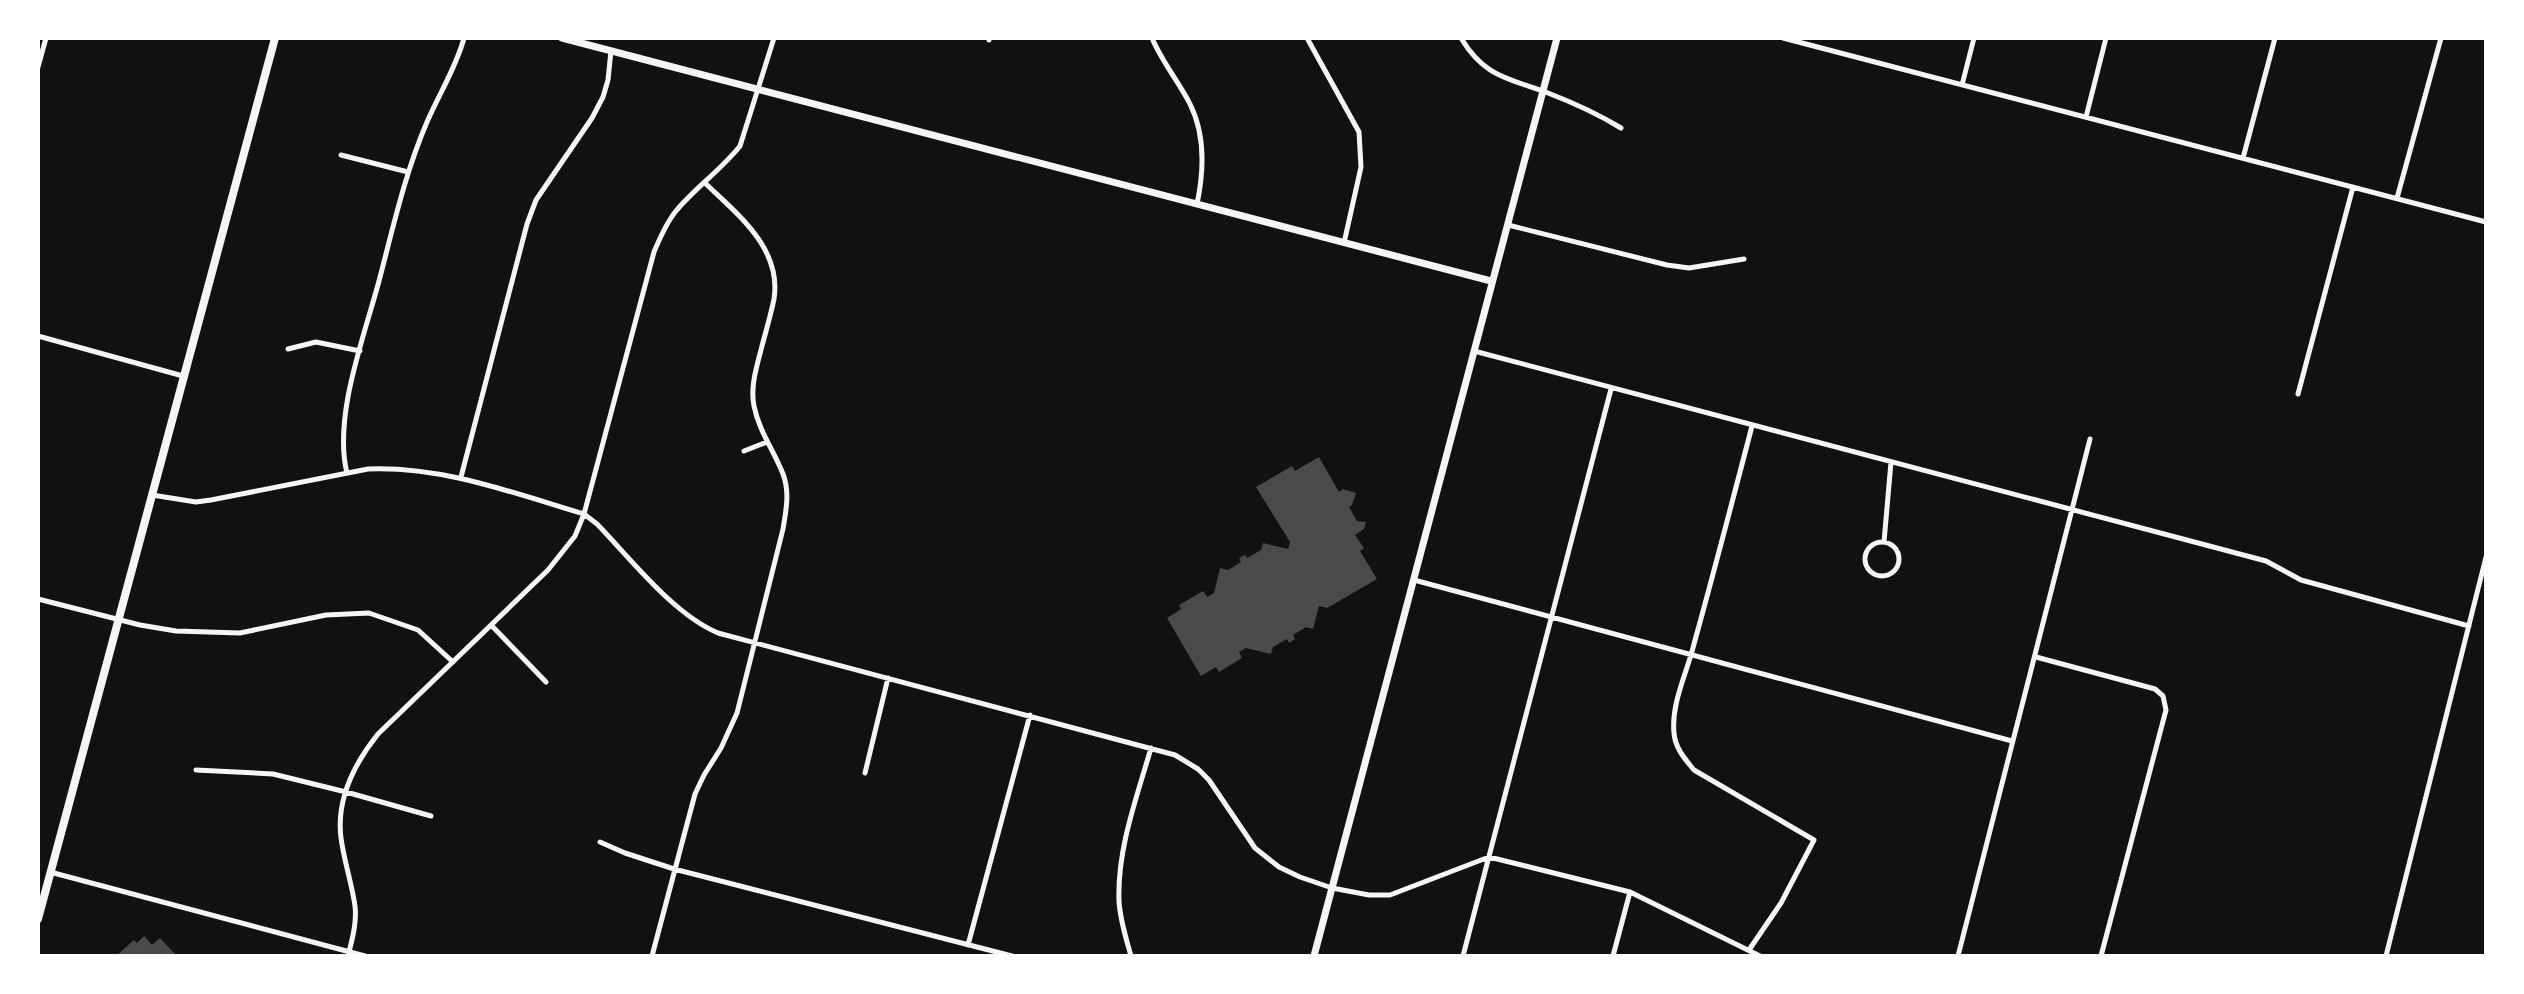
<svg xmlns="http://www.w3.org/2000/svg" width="2524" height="994" viewBox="0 0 2524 994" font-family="Ubuntu,sans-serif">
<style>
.building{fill:#4a4a4a}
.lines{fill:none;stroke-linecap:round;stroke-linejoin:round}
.minor{stroke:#f5f5f5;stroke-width:5}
.tertiary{stroke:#f5f5f5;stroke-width:7}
.secondary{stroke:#f5f5f5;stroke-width:8}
</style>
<rect width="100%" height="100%" fill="#111"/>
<path class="building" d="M1319,457l20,35 4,-3 13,4 -4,12 -3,2 8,14 9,1 -2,7 -9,6 9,13 -4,3 17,28 -50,29 -8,-2 -6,23 -7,-2 -13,8 2,4 -6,4 -2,-4 -14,8 -2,7 -25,-6 -7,4 3,6 -23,14 -3,-5 -15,9 -34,-58 14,-9 -2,-4 24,-14 4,6 7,-4 6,-25 8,2 13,-8 -2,-4 6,-3 2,3 14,-8 2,-7 25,6 2,-7 -34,-55 36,-21 3,5z
M144,936l8,9 8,-7 17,18h-61l18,-16 3,3z"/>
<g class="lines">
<path class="minor" d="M1152,38c10,24 27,44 38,66 16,32 14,67 7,100
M1307,38l52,94 2,35 -17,76
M1461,38c24,40 48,40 87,55 26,10 50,21 73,35
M1783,38l703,184
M989,40v-2
M38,67l8,-29
M1962,85l12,-47
M2086,117l20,-79
M341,155l67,17
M2243,158l32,-120
M2397,198l44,-160
M1508,225l159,40 22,3 55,-9
M38,336l145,40
M288,349l28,-7 44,9
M1474,351l792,210 35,19 168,46
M2298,394l55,-207
M744,451l23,-9
M347,473c-14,-56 17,-136 32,-192 14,-53 26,-108 48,-159 12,-28 29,-54 37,-84
M461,477l66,-253 9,-24 56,-82 11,-21 5,-17 3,-29
M152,495l44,7 15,-2 157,-31c75,-3 145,24 216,45l13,10c34,35 76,90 121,109l457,122 23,14 11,11 46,68 24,19 21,10 32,11 37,7h21l99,-38 141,35 130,64
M1884,542l7,-80
M1865 559a17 17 0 1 1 34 0a17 17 0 1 1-34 0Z
M1414,580l598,161
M38,599l102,26 36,6 64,2 86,-18 43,-2 49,17 35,32
M492,626l54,56
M2036,657l119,32 8,7 3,14 -65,246
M196,770l77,4 73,18 85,24
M865,773l23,-95
M600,842l25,11 49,16 338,87
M50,872l315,84
M968,945l62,-230
M1749,950l32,-47 33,-63 -120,-70c-9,-11 -19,-22 -20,-37 -3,-30 13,-60 20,-89 20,-72 39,-145 58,-218
M348,956c4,-16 9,-33 7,-50 -3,-22 -11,-45 -14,-68 -5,-39 13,-74 37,-104l170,-164 27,-34 9,-22 70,-262c6,-14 12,-29 22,-41 19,-23 45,-41 64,-65l34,-108
M652,956l43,-162 9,-19 17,-27 16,-35 46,-184c3,-18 7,-37 0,-55 -9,-23 -24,-43 -29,-68 -4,-20 3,-40 8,-60 4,-15 9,-32 12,-47 8,-51 -37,-85 -69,-116
M1131,956c-5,-18 -11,-36 -12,-55 -2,-52 18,-104 32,-153
M1463,956l148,-567
M1613,956l17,-64
M1958,956l132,-517
M2386,956l100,-399"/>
<path class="tertiary" d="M562,38l929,243
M1314,956l243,-918"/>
<path class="secondary" d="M38,919l237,-881"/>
</g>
<rect width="2524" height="994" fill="none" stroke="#ffffff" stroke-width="80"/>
</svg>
